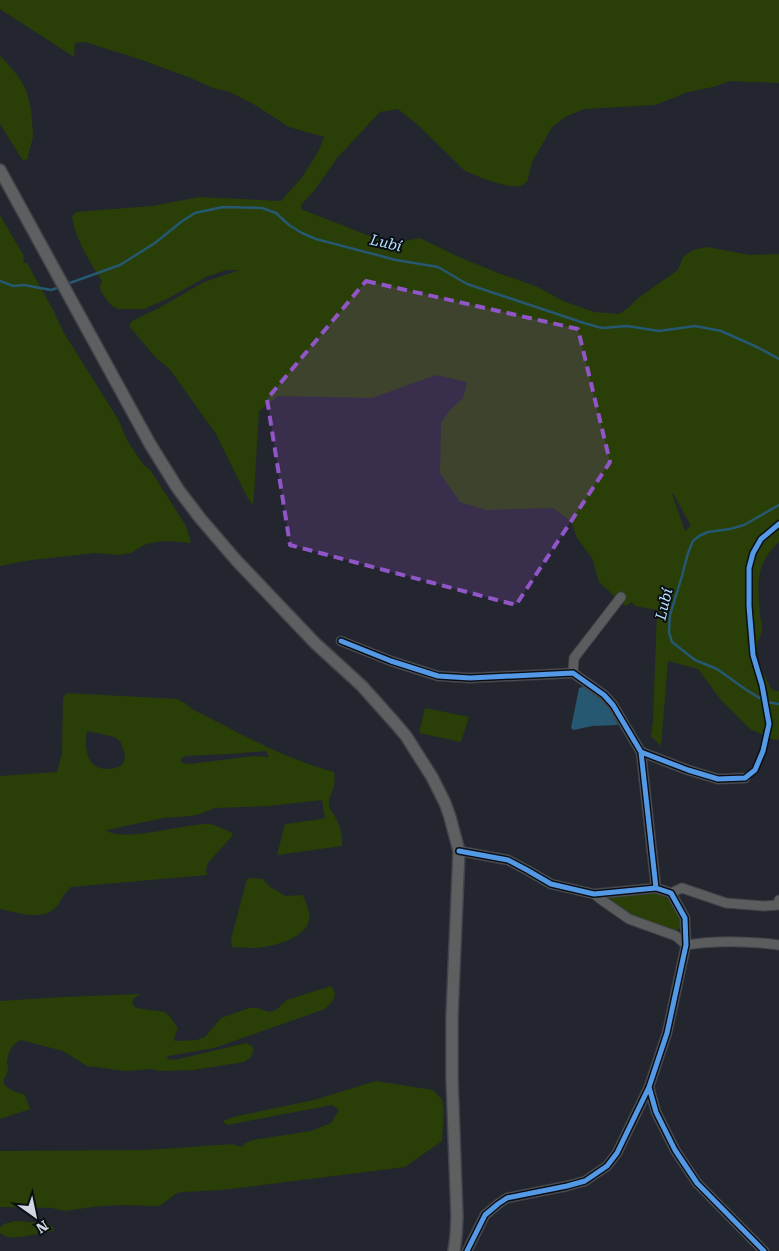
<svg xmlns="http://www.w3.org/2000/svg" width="779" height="1251" viewBox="0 0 779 1251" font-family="'Roboto Serif',serif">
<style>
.green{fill:#293f07;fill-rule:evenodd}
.water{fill:#265872}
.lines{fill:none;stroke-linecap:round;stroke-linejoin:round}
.stream{stroke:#265872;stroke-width:2.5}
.minor-casing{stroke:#40434a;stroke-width:11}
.secondary-casing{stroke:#40434a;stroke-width:14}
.minor{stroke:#5b5c5d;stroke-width:9}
.secondary{stroke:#5e5f60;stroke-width:11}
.cycleway-casing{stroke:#0b0e14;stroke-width:8}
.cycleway{stroke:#5399e6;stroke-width:5}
.marked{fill:#9056c7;fill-opacity:0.2;stroke:#9056c7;stroke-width:4;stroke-dasharray:10 6;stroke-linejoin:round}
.labels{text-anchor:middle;stroke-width:4;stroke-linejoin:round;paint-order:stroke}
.water-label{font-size:15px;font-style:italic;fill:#b4e3fe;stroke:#0b0e14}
</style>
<rect width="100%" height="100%" fill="#23262e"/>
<path class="green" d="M0,0h779v83l-49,-2 -17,6 -25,5 -33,13 -71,4 -17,7 -15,11 -20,35 -5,20c-2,1 -4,3 -7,4 -12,3 -45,-10 -56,-16l-45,-44 -21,-17 -18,3 -43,46 -20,29 -16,18v4l89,35 30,-6 39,19 39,16 40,14 25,14 31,11 25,2 9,-6 10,-10 40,-28 5,-13 10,-7 14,-3 43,8 29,-1v288c-10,8 -19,23 -20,36 -2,11 1,28 1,39 1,4 3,11 2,15 -1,4 -4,7 -5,11 -3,14 8,35 15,47l7,1v49l-7,-1 -22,-10 -30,-30 -22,-30 -30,-8 -7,85 -10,-10 2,-16 4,-110 -22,-4 -3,-4 -7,4 -26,-24 -7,-24 -15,-20 -6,-17 -18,-13 -67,2 -26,-8 -20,-29 1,-50 9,-13 13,-12 4,-16 -31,-7 -64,23 -94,-2 -19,15 -5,84 -1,9h-1l-5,-7 -31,-63 -45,-63 -5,-5 -10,-8 -27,-32 2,-4 3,-2 25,-12 45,-26 36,-12h-14l-20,7 -39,22 -23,10h-26l-7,-4 -10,-13 -1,-6 2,-5c-13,-20 -26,-41 -30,-64l4,-5 76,-6 48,-9 81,4 22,-25 16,-26 5,-13 -35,-10 -34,-22 -25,-13 -17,-4 -22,-10 -52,-19 -54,-17 -10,1 -1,14 -74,-48zM673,493l18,33 -6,5 -13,-37z
M0,56c21,21 30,34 32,64 0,5 1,11 1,16 -1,8 -5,15 -5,23l-5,1 -3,-4 -20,-32z
M0,215l24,41 -1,7h4l25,45 12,25 54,86 10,23 15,22 8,7 35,55 5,17 -22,-2 -14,1 -11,3 -13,8 -12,2 -24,-2 -64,7 -31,6z
M67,693l110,6 8,4 7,6c47,24 91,49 142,63 1,6 1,11 -1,17 -1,5 -5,9 -4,15 0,5 3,7 5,11 6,10 9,20 8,31l-65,9 8,-31 37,-5 3,-1 -3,-18 -53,6 -54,2 -15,6 -9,2 -27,2 -58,12c16,13 79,-6 101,-6 8,0 18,6 25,9l1,2 -25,28 -2,6 1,6 -136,12c-3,3 -6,6 -8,9 -3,5 -4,9 -9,13 -14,12 -38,3 -54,0v-133l57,-4 5,-19 1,-55zM87,731c8,2 24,4 31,8 3,3 4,6 5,10 1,3 2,5 2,8 0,15 -28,15 -34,5 -6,-10 -6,-21 -4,-31zM266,751l3,6 -16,-1 -63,8 -8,-1 -1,-4 4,-3 44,-2z
M425,708l44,9 -8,25 -42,-9z
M251,878l12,1 7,8 16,9 16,-1c4,5 5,12 7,18 5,21 -29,32 -45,34 -10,2 -22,0 -32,0l-1,-8 16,-60z
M655,891c14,6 25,20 27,36l-6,3h-9l-37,-13 -24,-18 1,-2z
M331,986c8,11 2,15 -6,23l-111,39 -46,8 -1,3 8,1 71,-17 6,3 2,4 -4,8 -6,4 -51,8 -32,1 -10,-2 -25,2 -39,-5 -24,-15 -42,-11c-9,4 -13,12 -14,22 0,2 1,5 1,7 0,6 -6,10 -4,15 3,6 16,9 21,11l5,14 -30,10v-118l63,-4 78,-3 -7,4 -2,5 4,5 29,4 6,6 6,9v3l-3,8 1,3 22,-1 8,-3 16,-19 28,-10h9l11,4 7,-2 11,-10z
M376,1081l57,9 9,9 2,11 -2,31 -37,26 -183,23 -39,2 -6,1 -16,12 -6,1 -30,-1 -25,1 -36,5 -12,-3 -52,-1v-56l147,-1 86,-6c3,2 6,3 10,2l2,-3 8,-3 58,-9 20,-8 8,-13 -7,-5 -105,20 -4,-4 10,-4 81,-17z
M15,1221l32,2 7,5 -1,3c-9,2 -37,8 -45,6 -2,0 -6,-3 -8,-4v-6l4,-3z"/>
<path class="water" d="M583,687h3l23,19 9,19 -26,1 -18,4 -3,-2 8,-40z"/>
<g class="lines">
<path class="stream" d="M0,281l13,5 11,-1 27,5 9,-3
M67,284l53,-19 35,-22 26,-21 14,-9 28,-6 39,1 14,5 13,12 13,8 14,6 80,21 42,7 29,17 117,39 18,5 25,-2 32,5 36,-5 26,5 36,16 22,12
M779,505l-35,20 -14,4 -22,3 -9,4 -6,5 -5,12 -6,23 -12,39 -1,17 3,10 23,18 22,9 28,20 21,13 13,2"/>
<g class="minor-casing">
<path id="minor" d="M341,641l50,20 47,15 32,2 103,-5 31,22 9,10 28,47 15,136
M573,673l1,-15 47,-61
M641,752l47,18 30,9 27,-1
M459,851l49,9 19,10 24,14 43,10 62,-6 15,5 14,25 1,27 -19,88 -18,54 -32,66 -10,13 -22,15 -18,5 -60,12 -9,6 -13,11 -18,36
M671,893l11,-5 44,15 38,3 14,-1 1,-5
M594,894l9,7 26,18 47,17 10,9
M686,945c31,-5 62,-4 93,0
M649,1087l7,25 19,38 22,33 67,68"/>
</g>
<g class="secondary-casing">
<path id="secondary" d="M0,170l150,274 28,45 22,29 36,42 79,83 47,43 33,37 11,13 26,41 13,26 5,14 9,34 -7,165v63l5,138 -1,19 -2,15"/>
</g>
<use href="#minor" class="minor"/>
<use href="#secondary" class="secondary"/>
<g class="cycleway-casing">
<path id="cycleway" d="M341,641l50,20 47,15 32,2 103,-5 31,22 9,10 28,47 15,136
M641,752l47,18 30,9 27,-1 10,-8 8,-19 6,-27 -7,-39 -9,-30 -4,-49v-38l4,-15 8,-14 18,-15
M459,851l49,9 19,10 24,14 43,10 62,-6 15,5 14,25 1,27 -19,88 -18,54 -32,66 -10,13 -22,15 -18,5 -60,12 -9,6 -13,11 -18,36
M649,1087l7,25 19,38 22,33 67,68"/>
</g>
<use href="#cycleway" class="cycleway"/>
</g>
<path class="marked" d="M366,281l212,48 32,133 -94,143 -226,-60 -23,-146z"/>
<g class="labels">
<g class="water-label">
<text transform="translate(386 243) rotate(13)" y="5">Lubí</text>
<text transform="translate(664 604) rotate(-77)" y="5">Lubí</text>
</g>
</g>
<g transform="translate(35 1216) rotate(147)" stroke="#0b0e14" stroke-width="4" paint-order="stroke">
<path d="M0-4L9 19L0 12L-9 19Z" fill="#d1d6e0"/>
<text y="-8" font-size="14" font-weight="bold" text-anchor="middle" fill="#d1d6e0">N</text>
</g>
</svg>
